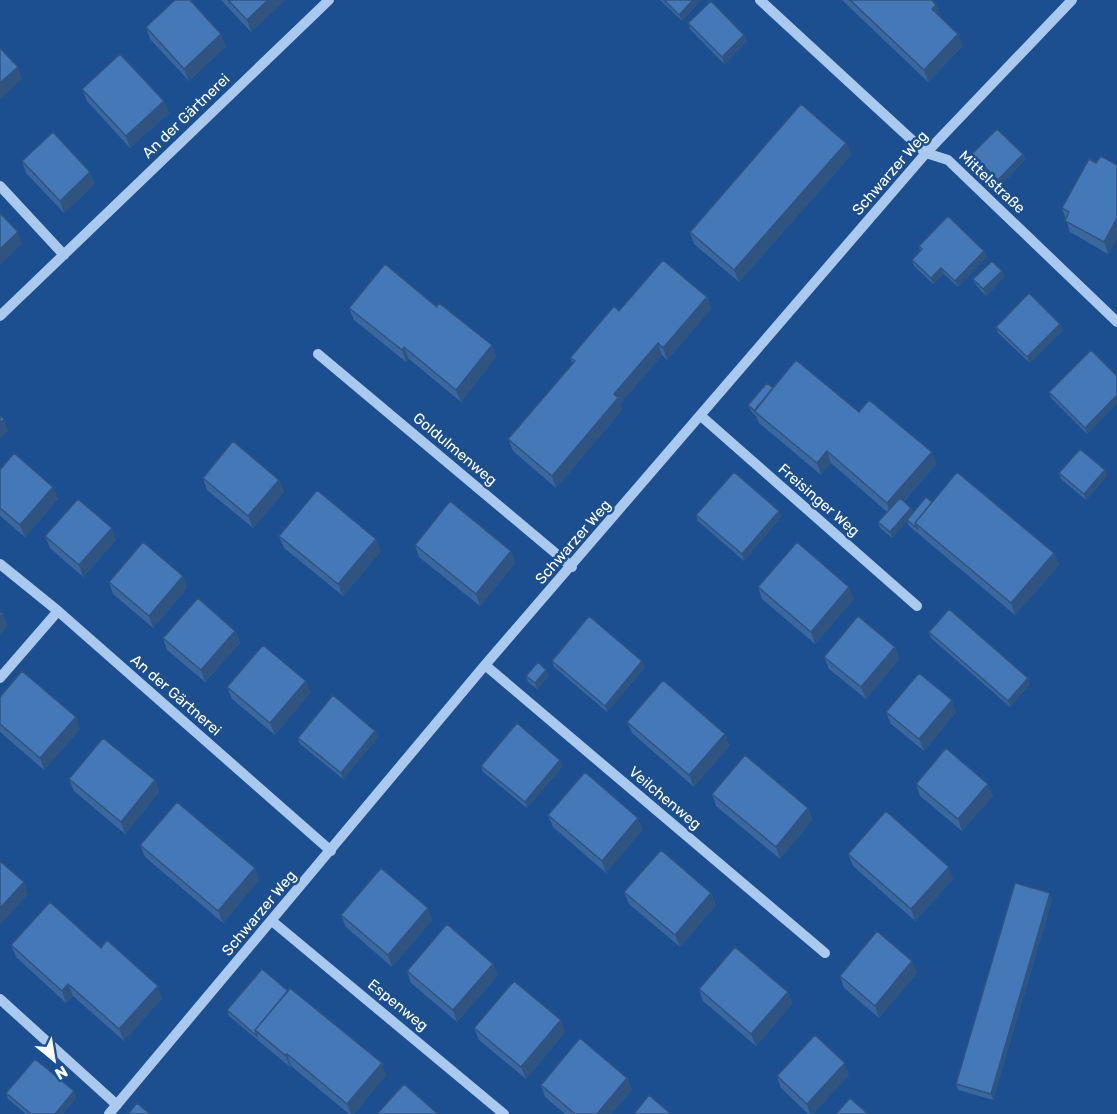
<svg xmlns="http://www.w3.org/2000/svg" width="1117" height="1114" viewBox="0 0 1117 1114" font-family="Rubik,sans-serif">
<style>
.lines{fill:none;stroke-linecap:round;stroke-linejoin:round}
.minor{stroke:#a9c9ee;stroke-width:10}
.wall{fill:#3a679d}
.shaded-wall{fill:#305480}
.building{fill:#4478b7;stroke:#305480;stroke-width:1.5}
.labels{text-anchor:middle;stroke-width:5;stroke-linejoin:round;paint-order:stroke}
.street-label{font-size:15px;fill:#fff;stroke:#1b4f8f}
</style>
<rect width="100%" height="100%" fill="#1b4f8f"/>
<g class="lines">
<path class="minor" d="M760,0l166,153 22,7 169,162
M0,186l64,69
M0,316l329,-316
M318,354l254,213
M701,416l216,190
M0,564l58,47 273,240
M485,665l340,288
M0,678l58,-67
M272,921l232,193
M0,999l117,106
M109,1114l376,-449 441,-512 146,-153"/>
</g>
<path class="wall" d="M221,0h64l-34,32z
M660,0h41l-19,21z
M842,0h90l4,5 5,12 22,29 -35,36z
M688,23l56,12 3,6 -23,23 -34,-35z
M146,27l80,19 -37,35 -39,-42z
M82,89l82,12 5,12 -39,35 -43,-47z
M846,143l5,12 -112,127 -45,-38 -4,-12z
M972,154h51l2,6 -25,26 -26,-26z
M22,161l73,23 -31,29 -38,-40z
M1096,163l21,2v73l-9,16 -38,-22 -8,-24z
M919,246l65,5 3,6 -29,30 -14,-13 -11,10 -19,-18 -2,-6 8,-9z
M1002,271l2,6 -18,19 -10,-11 -3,-6z
M707,297l4,12 -44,51 -5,-5 -42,49 2,6 -66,78 -43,-37 -5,-12 65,-75 -3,-6 49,-47z
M437,307l55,38 4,12 -35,45 -52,-43 -3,3 -52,-42 -5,-12z
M996,327l67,3 -33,33 -32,-30z
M1117,376v27l-30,31 -36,-36 -2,-6z
M773,388l86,24 73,40 4,12 -32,37 9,11 19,-10 122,51 5,12 -44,50 -106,-89 -2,-5 -15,17 -12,-10 -2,-6 9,-10 -56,-49 -10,12 -62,-52 -3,-7 -5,-5 -3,-6z
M0,470l53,17 5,12 -33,38 -25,-21z
M1059,473l48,3 -21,24 -25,-21z
M203,478l76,2 5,12 -31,36 -46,-38z
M696,515l85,2 -37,44 -46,-40z
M45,536l71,4 -33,37 -33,-29z
M279,536l102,15 -38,45 -59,-48z
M415,545l96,6 4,12 -35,43 -61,-49z
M109,582l78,6 -34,40 -40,-34z
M758,587l96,12 -39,45 -53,-45z
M235,631l5,12 -35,39 -38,-32 -4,-12z
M929,632l101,52 -20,23 -79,-69z
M895,647l4,12 -33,40 -37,-30 -5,-12z
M552,661l93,6 -38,45 -53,-45z
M546,670l3,6 -12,13 -9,-7 -2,-6z
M306,681l4,12 -35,42 -43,-36 -5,-12z
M0,697l80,32 -36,41 -44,-38z
M886,712h70l-32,39 -33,-27z
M627,722l98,12 4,12 -35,41 -62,-54z
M378,737l-35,42 -43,-35 -2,-6z
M481,766h82l-36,42 -44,-36z
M69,779l86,1 4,12 -34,42 -51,-43z
M916,784l77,12 -31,35 -42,-35z
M712,794l96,14 4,12 -32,39 -64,-53z
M548,815l90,3 4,12 -36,43 -53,-46z
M140,845l119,35 -36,43 -78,-66z
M848,854l105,25 -38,42 -62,-55z
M624,892l87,1 5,12 -36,42 -51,-43z
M1052,900l-59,200 -35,-10 -2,-6z
M341,915l91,5 -40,47 -46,-40z
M11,945l90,3 61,50 -38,43 -51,-45 -7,7 -50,-46z
M407,971l91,4 -41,47 -46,-39z
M917,973l-38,45 -35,-30 -4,-12z
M699,989l89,3 4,12 -36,42 -53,-45z
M227,1010l159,65 -32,39h-5l-58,-48 -1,1 -61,-51z
M474,1028l91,4 -39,47 -47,-39z
M849,1075l-36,39h-5l-27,-26 -4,-12z
M627,1078l5,12 -21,24h-46l-20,-17 -4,-12z
M6,1093l70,5 -13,16h-37l-18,-15z"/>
<path class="shaded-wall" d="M268,0h17l-34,32 -4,-12z
M693,0h8l-19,21 -3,-6z
M936,5l5,12 -9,-8z
M221,34l5,12 -37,35 -5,-12z
M958,34l5,12 -35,36 -4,-12z
M744,35l3,6 -23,23 -2,-7z
M18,67l4,12 -22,20v-16z
M164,101l5,12 -39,35 -4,-12z
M846,143l5,12 -112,127 -5,-12z
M1023,154l2,6 -25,26 -2,-6z
M90,172l5,12 -31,29 -4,-12z
M1117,218v20l-9,16 -4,-12z
M18,232l4,12 -22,21v-16z
M984,251l3,6 -29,30 -3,-6z
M941,268l3,6 -11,10 -2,-6z
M1002,271l2,6 -18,19 -3,-7z
M707,297l4,12 -44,51 -4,-12z
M1060,324l3,6 -33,33 -3,-6z
M658,343l4,12 -42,49 2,6 -66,78 -4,-12 62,-82z
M492,345l4,12 -35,45 -5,-12z
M404,347l5,12 -3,3 -4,-12z
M1117,395v8l-30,31 -2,-6z
M4,419l4,12 -8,9v-17z
M827,451l4,12 -10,12 -4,-12z
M932,452l4,12 -45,51 -4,-12z
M1105,470l2,6 -21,24 -2,-6z
M279,480l5,12 -31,36 -5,-12z
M53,487l5,12 -33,38 -5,-12z
M911,508l3,6 -22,24 -2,-6z
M779,511l2,6 -37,44 -2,-7z
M112,528l4,12 -33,37 -4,-12z
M376,539l5,12 -38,45 -5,-12z
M511,551l4,12 -35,43 -4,-12z
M1054,553l5,12 -44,50 -4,-12z
M183,576l4,12 -34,40 -4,-12z
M849,587l5,12 -39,45 -4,-12z
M3,614l5,12 -8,9v-17z
M235,631l5,12 -35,39 -4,-12z
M895,647l4,12 -33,40 -5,-12z
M642,661l3,6 -38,45 -2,-6z
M546,670l3,6 -12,13 -2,-6z
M1028,678l2,6 -20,23 -2,-6z
M306,681l4,12 -35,42 -5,-12z
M952,700l4,12 -32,39 -5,-12z
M76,717l4,12 -36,41 -4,-12z
M375,731l3,6 -35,42 -2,-6z
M725,734l4,12 -35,41 -5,-12z
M560,760l3,6 -36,42 -2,-6z
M155,780l4,12 -34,42 -4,-12z
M988,784l5,12 -31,35 -4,-12z
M808,808l4,12 -32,39 -4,-12z
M638,818l4,12 -36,43 -4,-12z
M949,867l4,12 -38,42 -4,-12z
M255,868l4,12 -36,43 -5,-12z
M24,882l4,12 -28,31v-17z
M711,893l5,12 -36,42 -5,-12z
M1050,893l2,7 -59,200 -2,-6z
M428,908l4,12 -40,47 -4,-12z
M912,961l5,12 -38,45 -4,-12z
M493,964l5,11 -41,47 -4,-12z
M68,984l5,12 -7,7 -4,-12z
M158,986l4,12 -38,43 -5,-12z
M788,992l4,12 -36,42 -5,-12z
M561,1020l4,12 -39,47 -5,-12z
M287,1054l4,12 -1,1 -5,-12z
M382,1063l4,12 -32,39h-3l-4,-10z
M845,1063l4,12 -36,39h-3l-3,-10z
M627,1078l5,12 -21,24h-14z
M74,1091l2,7 -13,16h-8z"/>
<path class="building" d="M175,0h15l31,34 -37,35 -38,-42z
M228,0h40l-21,20z
M664,0h29l-14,15z
M850,0h82l4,5 -4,4 26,25 -34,36z
M711,1l33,34 -22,22 -34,-34z
M0,48l18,19 -18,16z
M120,54l44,47 -38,35 -44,-47z
M801,104l45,39 -112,127 -44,-38z
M997,129l26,25 -25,26 -26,-26z
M53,132l37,40 -30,29 -38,-40z
M1101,156l16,9v53l-13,24 -39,-21 4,-9 -7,-4 27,-49 7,4z
M0,213l18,19 -18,17z
M948,216l36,35 -29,30 -14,-13 -10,10 -19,-18 10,-11 -3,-3z
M663,260l44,37 -44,51 -5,-5 -44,51 4,4 -66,78 -44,-37 67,-78 -5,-3 44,-52 5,5z
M992,261l10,10 -19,18 -10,-10z
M385,264l52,43 2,-4 53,42 -36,45 -52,-43 -2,3 -53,-42z
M1029,293l31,31 -33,33 -31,-30z
M1091,350l26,26v19l-32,33 -36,-36z
M796,360l63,52 10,-12 63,52 -45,51 -60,-52 -10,12 -63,-52z
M767,383l6,5 -18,23 -7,-6z
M0,416l4,3 -4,4z
M233,441l46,39 -31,36 -45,-38z
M1080,449l25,21 -21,24 -25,-21z
M14,453l39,34 -33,38 -20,-17v-38z
M734,472l45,39 -37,43 -46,-39z
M957,472l97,81 -43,50 -96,-80z
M317,490l59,49 -38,45 -59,-48z
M926,497l6,5 -17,21 2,5 -10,-8z
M900,498l11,10 -21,24 -12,-10z
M78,499l34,29 -33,37 -34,-29z
M450,501l61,50 -35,43 -61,-49z
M143,542l40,34 -34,40 -40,-34z
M797,542l52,45 -38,45 -53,-45z
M198,598l37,33 -34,39 -38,-32z
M949,609l79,69 -20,23 -79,-69z
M0,611l3,3 -3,4z
M589,616l53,45 -37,45 -53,-45z
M858,616l37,31 -34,40 -37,-30z
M263,645l43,36 -36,42 -43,-36z
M538,662l8,8 -11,13 -9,-7z
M22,671l54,46 -36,41 -40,-34v-27z
M919,673l33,27 -33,39 -33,-27z
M663,680l62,54 -36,41 -62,-53z
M333,695l42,36 -34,42 -43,-35z
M517,723l43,37 -35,42 -44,-36z
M103,738l52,42 -34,42 -52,-43z
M946,748l42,36 -30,35 -42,-35z
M745,755l63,53 -32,39 -64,-53z
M585,772l53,46 -36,43 -54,-46z
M177,802l78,66 -37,43 -78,-66z
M886,811l63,56 -38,42 -63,-55z
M661,850l50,43 -36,42 -51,-43z
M0,861l24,21 -24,26z
M381,868l47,40 -40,47 -47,-40z
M1015,883l35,10 -59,201 -35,-10z
M50,902l51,46 6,-8 51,46 -39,43 -51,-45 -6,7 -51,-46z
M447,924l46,40 -40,46 -46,-39z
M877,931l35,30 -37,45 -35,-30z
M735,947l53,45 -37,42 -52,-45z
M262,969l26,22 -33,39 2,6 -30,-26z
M514,981l47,39 -40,47 -47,-39z
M290,988l92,75 -35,41 -60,-50 -2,1 -30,-25z
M815,1035l30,28 -38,41 -30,-28z
M580,1038l47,40 -30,36h-22l-34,-29z
M35,1059l39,32 -19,23h-24l-25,-21z
M404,1084l34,30h-61z
M649,1095l22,19h-37z
M850,1098l18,16h-32z
M137,1103l13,11h-22z"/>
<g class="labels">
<g class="street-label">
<text transform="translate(186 116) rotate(-44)" y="5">An der Gärtnerei</text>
<text transform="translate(890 173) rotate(-49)" y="5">Schwarzer Weg</text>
<text transform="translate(992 182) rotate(43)" y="5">Mittelstraße</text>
<text transform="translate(455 449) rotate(40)" y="5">Goldulmenweg</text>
<text transform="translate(819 500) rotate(41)" y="5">Freisinger Weg</text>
<text transform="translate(573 542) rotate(-49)" y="5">Schwarzer Weg</text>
<text transform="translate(176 695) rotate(41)" y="5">An der Gärtnerei</text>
<text transform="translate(665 798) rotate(40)" y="5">Veilchenweg</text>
<text transform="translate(259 913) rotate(-50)" y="5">Schwarzer Weg</text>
<text transform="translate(398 1005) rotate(39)" y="5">Espenweg</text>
</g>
</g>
<g transform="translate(54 1060) rotate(150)" stroke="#1b4f8f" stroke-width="4.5" paint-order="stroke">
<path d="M0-4.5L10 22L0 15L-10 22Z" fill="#ffffff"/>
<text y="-9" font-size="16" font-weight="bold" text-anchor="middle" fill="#ffffff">N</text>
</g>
</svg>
